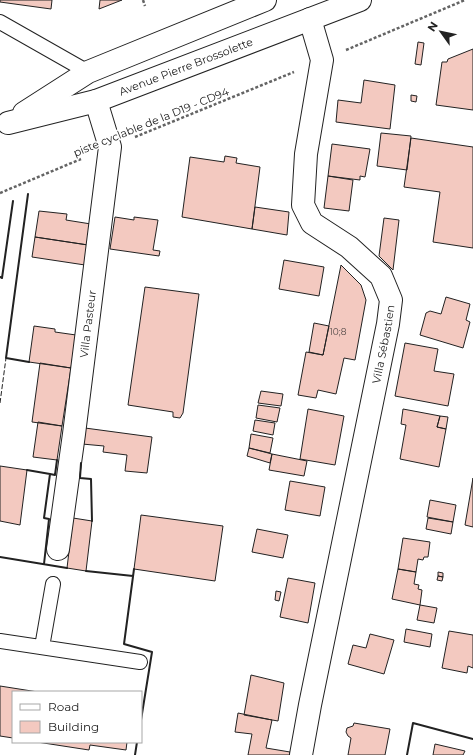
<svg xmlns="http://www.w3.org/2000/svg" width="473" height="755" viewBox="0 0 473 755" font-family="Montserrat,sans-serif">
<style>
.building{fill:#f3c9c0;stroke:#222}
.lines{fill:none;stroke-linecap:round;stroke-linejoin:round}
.service-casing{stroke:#222;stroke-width:16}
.minor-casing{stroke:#222;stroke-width:24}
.primary-casing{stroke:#222;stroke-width:24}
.path{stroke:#646464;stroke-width:2.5;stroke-dasharray:3 2;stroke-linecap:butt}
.service{stroke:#fff;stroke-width:14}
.minor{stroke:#fff;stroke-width:22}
.primary{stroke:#fff;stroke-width:22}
.fence{stroke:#222;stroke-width:1;stroke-dasharray:5 2;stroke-linecap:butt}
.wall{stroke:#222;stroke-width:2}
.labels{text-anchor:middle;stroke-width:3;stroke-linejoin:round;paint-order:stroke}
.number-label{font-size:9px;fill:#564c4a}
.street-label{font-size:11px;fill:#222;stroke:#fff}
</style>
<rect width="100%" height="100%" fill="#fff"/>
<path class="building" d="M0,0h52l-1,9 -51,-7z
M100,0h22l-23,9z
M418,42l6,1 -3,22 -6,-1z
M473,49v61l-37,-5 6,-43h5l1,-3z
M364,80l31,5 -5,44 -54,-7 2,-22 23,3z
M411,95l6,1 -1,6 -5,-1z
M381,133l30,3 -4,34 -30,-4z
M411,138l62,9v101l-40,-6 7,-50 -36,-5z
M332,144l38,5 -5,28 -5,-1v4l-32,-4z
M225,156l12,2 -1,5 24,4 -8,62 -70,-12 8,-60 34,5z
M328,176l25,4 -4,31 -25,-3z
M255,207l34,5 -2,23 -35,-6z
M39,211l28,3 -1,6 25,4 -3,21 -53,-8z
M115,217l19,3v-3l24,3 -5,30 7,1 -1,5 -49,-7z
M384,218l15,2 -6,50 -14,-14z
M35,237l53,8 -3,20 -53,-8z
M284,260l40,7 -5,29 -40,-7z
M341,265l20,20 5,15 -11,60 -11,-2 -8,36 -18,-4 -2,8 -18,-3 8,-43 17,3z
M145,287l54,7 -16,119 -3,5 -7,-1v-5l-45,-7z
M446,297l24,7 -4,16 4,2 -7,26 -43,-13 6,-22 4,-2 11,3z
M314,323l15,3 -6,29 -14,-3z
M34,326l21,3v3l21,3 -5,33 -42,-6z
M405,343l33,6 -4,22 20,3 -6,32 -53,-10z
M40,363l31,5 -9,58 -30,-4z
M261,391l22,3 -2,12 -23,-3z
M258,405l22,3 -3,14 -21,-4z
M308,409l36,7 -9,49 -35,-6z
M403,409l37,7 -3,11 9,2 -7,38 -39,-8 6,-34 -5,-1z
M440,416l8,1 -2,12 -9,-2z
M255,420l20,3 -2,12 -20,-4z
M38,422l24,4 -5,34 -24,-3z
M85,428l67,9 -5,36 -22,-2 2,-16 -24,-3 1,-6 -22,-2z
M251,434l22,4 -3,15 -21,-5z
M249,448l23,6 -2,9 -23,-7z
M272,454l35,7 -3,15 -35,-6z
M0,466l27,4 -7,55 -20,-4z
M473,478v49l-8,-2z
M290,481l35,6 -5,29 -35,-6z
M430,500l26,5 -3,17 -26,-5z
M141,515l82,11 -8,55 -81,-12z
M73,518l19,3 -6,50 -19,-3z
M428,518l25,4 -2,12 -25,-5z
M257,529l31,6 -5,23 -31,-6z
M403,538l27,4 -2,15h-4l-1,3 -5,-1 -2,13 -18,-3z
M398,569l18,3 -2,12 5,1 -1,4 4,1 -2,15 -28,-6z
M438,572l5,1v4l-5,-1z
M438,576l5,1 -1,4 -5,-1z
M288,578l27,5 -7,40 -28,-6z
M276,591l5,1 -2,9 -4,-1z
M420,605l17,3 -3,15 -17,-3z
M406,629l26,5 -2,13 -26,-5z
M449,631l24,4v33l-5,-2 -1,7 -25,-5z
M370,634l24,6 -10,34 -36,-10 5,-19 13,3z
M251,675l33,8 -6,38 -34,-6z
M0,686l38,6h-25v46l-13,-2z
M238,713l34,7 -6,28 24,4v3h-42l4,-21 -17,-2z
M354,723l36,6 -5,26h-37l3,-17 -3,-2 -2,-4 1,-4 6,-2z
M37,742h90l-1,8 -36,-5 -1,5z
M435,744l30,7 -2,4h-30z"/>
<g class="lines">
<g class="service-casing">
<path id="service" d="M0,22l88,50
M0,641l140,21
M42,647l11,-63"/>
</g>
<g class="minor-casing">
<g id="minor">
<path id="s1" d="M58,549l16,-115 36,-287 -14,-46"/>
<path id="s2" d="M301,755l9,-50 78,-381 3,-24 -10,-24 -32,-29 -37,-24 -9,-18 3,-51 16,-94 -12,-41"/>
</g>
</g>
<g class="primary-casing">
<g id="primary">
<path d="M24,113l64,-41 177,-72"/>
<path id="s3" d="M8,123l88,-22 264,-101"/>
</g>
</g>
<path class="path" d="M143,0l2,6
M346,50l119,-50
M135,137l159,-65
M0,193l81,-34"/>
<use href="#service" class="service"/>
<use href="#minor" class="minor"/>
<use href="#primary" class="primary"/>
<path class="fence" d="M0,403l6,-45"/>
<path class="wall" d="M28,194l-22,164 23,4
M0,277l2,1 11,-77
M81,463l-1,15 11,1 1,42
M27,470l23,4 -6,44 5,1 -5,45
M50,474l5,1 2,-15
M0,557l67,11
M134,569l-10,75 28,8 -11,68
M86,571l47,5
M135,755l2,-13
M407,755l6,-32 60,16"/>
</g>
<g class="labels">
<g class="number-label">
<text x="338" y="335">10;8</text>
</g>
<g class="street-label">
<text dy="4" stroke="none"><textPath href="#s3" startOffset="187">Avenue Pierre Brossolette</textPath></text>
<text transform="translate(151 122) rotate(-22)" y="4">piste cyclable de la D19 - CD94</text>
<text dy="4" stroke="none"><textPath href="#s1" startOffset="227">Villa Pasteur</textPath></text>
<text dy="4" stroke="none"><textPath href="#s2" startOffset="419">Villa Sébastien</textPath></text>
</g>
</g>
<rect x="12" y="691" width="130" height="52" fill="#ffffff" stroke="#a7a7a7"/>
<rect x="20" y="704" width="20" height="6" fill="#ffffff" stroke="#a7a7a7"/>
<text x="48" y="711" font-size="12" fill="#222222">Road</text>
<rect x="20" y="721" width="20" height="12" fill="#f3c9c0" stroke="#a7a7a7"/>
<text x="48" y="731" font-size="12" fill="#222222">Building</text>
<g transform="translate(441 32) rotate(303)" stroke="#ffffff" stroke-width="3" paint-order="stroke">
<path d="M0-3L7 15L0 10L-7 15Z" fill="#222222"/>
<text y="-6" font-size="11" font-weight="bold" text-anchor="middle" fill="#222222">N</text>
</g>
</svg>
